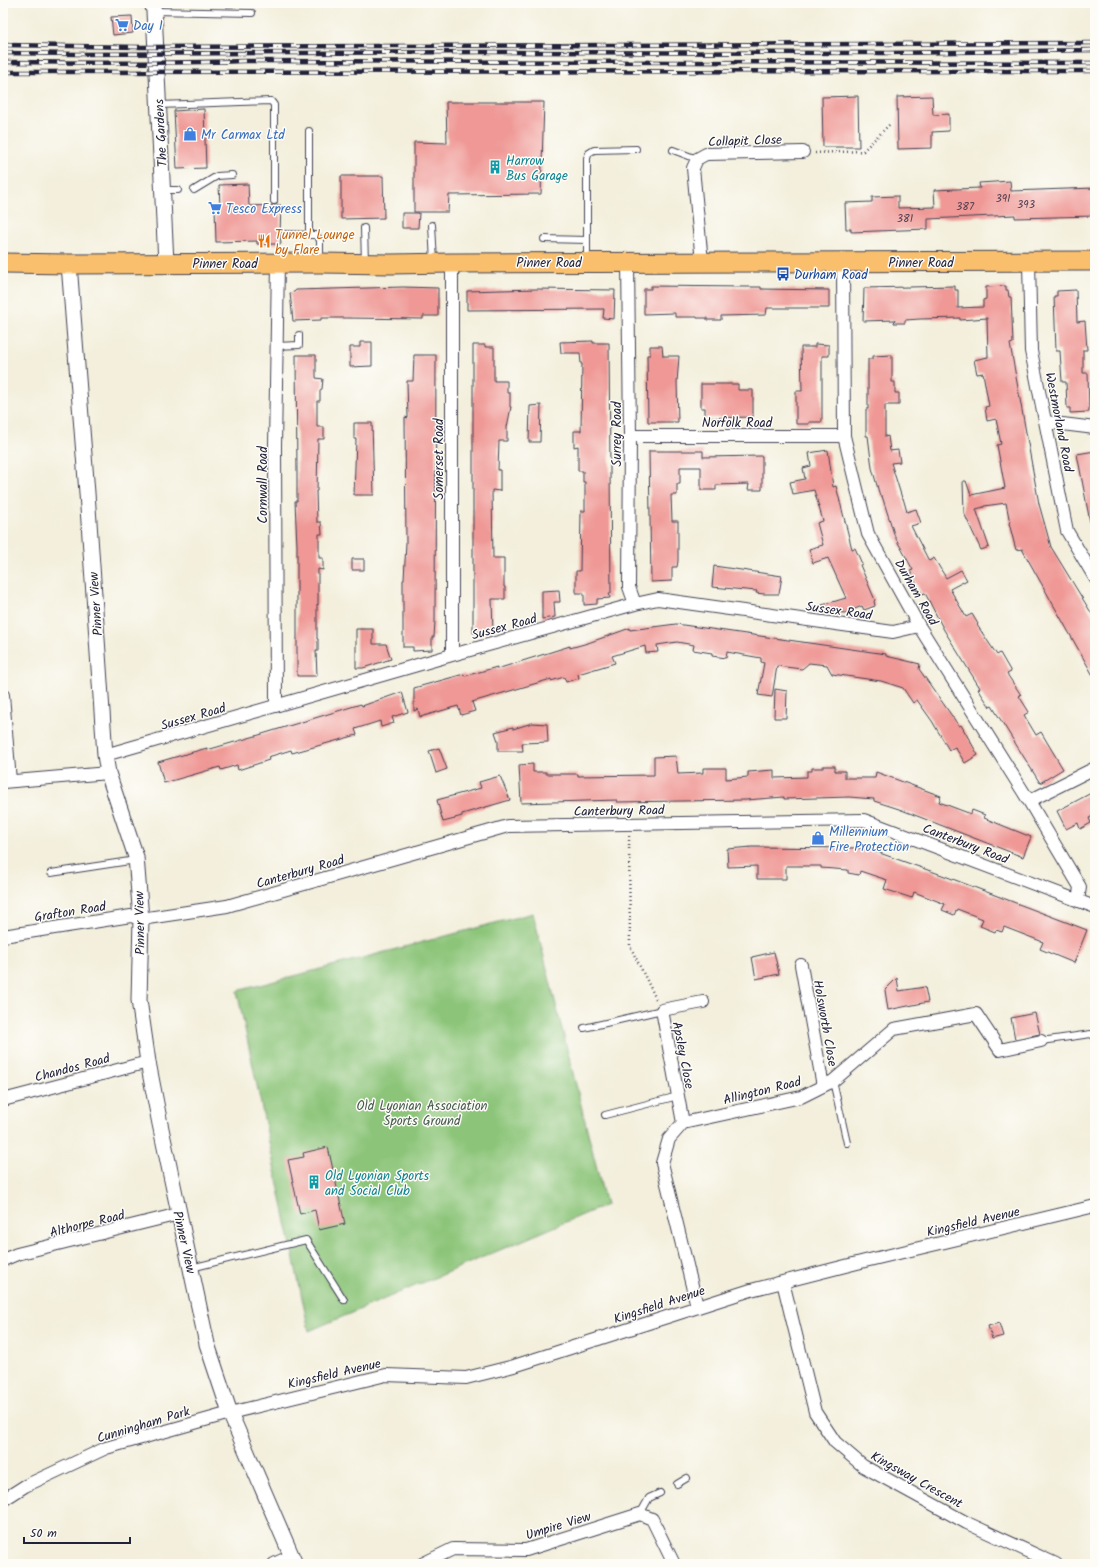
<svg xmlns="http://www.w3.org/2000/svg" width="1098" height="1567" viewBox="0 0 1098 1567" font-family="Kalam,sans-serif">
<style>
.green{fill:#8cc579;stroke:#57745a}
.building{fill:#ef9895}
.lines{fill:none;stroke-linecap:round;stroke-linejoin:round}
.service-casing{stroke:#414153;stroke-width:8}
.minor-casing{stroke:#414153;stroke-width:14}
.tertiary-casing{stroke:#414153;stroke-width:17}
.primary-casing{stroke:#414153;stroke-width:21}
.path{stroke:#414153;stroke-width:2.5;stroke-dasharray:1 3;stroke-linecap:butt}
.service{stroke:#fff;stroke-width:6}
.minor{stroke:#fff;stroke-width:12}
.tertiary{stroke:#fff;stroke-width:15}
.primary{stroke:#f9bf6d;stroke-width:19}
.rail-casing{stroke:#22223b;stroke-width:4.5}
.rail{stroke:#fdfcf7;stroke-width:3;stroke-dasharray:9;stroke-linecap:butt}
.labels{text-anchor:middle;stroke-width:3;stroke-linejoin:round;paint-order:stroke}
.number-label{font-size:11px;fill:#554052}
.shop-label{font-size:13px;fill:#366cbe;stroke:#fdfcf7;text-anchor:start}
.street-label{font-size:13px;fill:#22223b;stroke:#fdfcf7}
.culture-label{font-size:13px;fill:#0d838f;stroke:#fdfcf7;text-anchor:start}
.food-label{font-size:13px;fill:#c56008;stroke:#fdfcf7;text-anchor:start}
.transit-label{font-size:13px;fill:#164399;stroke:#fdfcf7;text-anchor:start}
.park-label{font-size:13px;fill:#475b51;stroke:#fdfcf7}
</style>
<rect width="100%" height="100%" fill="#fdfcf7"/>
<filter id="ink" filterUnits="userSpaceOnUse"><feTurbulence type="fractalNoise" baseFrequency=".025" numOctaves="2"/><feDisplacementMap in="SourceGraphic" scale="8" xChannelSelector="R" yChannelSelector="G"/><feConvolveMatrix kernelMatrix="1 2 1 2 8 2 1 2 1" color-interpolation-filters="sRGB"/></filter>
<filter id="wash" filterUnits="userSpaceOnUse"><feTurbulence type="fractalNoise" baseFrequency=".012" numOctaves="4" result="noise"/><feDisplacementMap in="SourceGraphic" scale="16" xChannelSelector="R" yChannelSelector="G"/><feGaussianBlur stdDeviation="0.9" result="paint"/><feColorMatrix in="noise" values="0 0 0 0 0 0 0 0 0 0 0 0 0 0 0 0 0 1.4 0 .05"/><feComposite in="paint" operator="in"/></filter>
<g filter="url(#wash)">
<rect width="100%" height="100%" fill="#f3efdc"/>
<path class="green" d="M533,913l73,292 -297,126 -72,-340z"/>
<g id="blocks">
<path class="building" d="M132,16l1,17 -20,2 -2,-18z
M858,96l1,51h-36l-1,-50z
M932,96l1,19 16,-1v17l-17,1v16l-34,1 -1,-52z
M446,102h98l-3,92 -92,1 -1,17h-34v-70l33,1z
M204,109l2,59 -29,1 -3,-58z
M341,176h42l1,42 -43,1z
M1010,181l1,10 84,-3v28l-80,2v-3l-87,4v10l-77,3v-3h-5l-1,-26 27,-1v-5l26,-1v12l37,-1 -1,-17 46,-2 -1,-5z
M248,184l1,22 32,-1 -1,29 1,10h-24v-3l-41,1 -1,-35h5l-1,-22z
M402,213h17l-1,15h-16z
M651,286l94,1h16v2l68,1v18h-62l-1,7 -45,1v4h-14v-2h-10v-1h-22v-4l-31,1v-25h7z
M955,286v4h3v18l25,-1v-7l3,-1v-12l20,-1v4h2l1,7h2l2,46 -3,1 29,160 12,43 44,72v60l-73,-130 -6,1 -7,-27h1l-4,-20 -22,3v1l-8,2 13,38 -8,3 -17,-37 -1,-32h3l5,14 34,-7 -8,-43 4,-1 -5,-25 -9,2 -2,-14 4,-1 -6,-33 -6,1 -3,-14 14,-3 -1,-39 -27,2v-2l-40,1 -15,1v3h-11l1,-3 -32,1 1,-33z
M403,287l35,1v28h-15v3l-76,-1h-26v2l-28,1 -3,-28 4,-1 2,-2z
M536,289l79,1 -1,29 -11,-1 1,-9 -137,1v-19z
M1076,290l1,32 8,-1 2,29h-4v23h5l1,39 -19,1v-5h-3l-1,-26h-4l-2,-31h-4l-2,-55h3v-5z
M593,341v2h16l2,250h-2l1,5 -13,1v5l-13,1v-12h-8v-22h4l1,-60h4v-29h-2v-11h-5v-25l-4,1v-16h7l1,-67h-1l-1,-11h-19l-1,-11z
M360,342h12v24l-22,1v-20h10z
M815,344l14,1v11h-7v66h-13v2h-13v-33h6l-1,-44h14z
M473,345h12v2h9v34h13v12h3v14h1l-4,20v14h-8l-1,29h2v21l-8,-1 1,68h11v29h1v12h-13l1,33 -20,1z
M650,346h12l1,10h16l-2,26 1,40h-30l-1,-67h3z
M296,355h20v23l7,1 -1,10 -2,1v11h-3v26h7v12h-6l-1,52h-1l1,31h4l1,12h-3v24h4v12l-5,-1v36l-1,-1v35h1v12h-2l1,25h-20v-130l-2,-45h2v-28z
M414,355h22l-1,266 -1,16h-2v13l-19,1v-4h-10v-67h1l2,-37 -1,-126 3,1 -1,-37h6z
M892,355v27h3v11h4v12h-14v32l3,-1 2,15 8,-1 2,12 -9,1 11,35h1l4,14 9,-3 5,14 -10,3 18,35 5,-3 12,20 15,-8 6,10 -17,9 16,28 6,-3 6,10 -1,1 20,30 3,-2 11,19 -4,2 14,21 -2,1 10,16 -5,3 12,20 5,-3 22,37 -23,14 -48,-77 -2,1 -12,-18 2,-1 -36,-58 -19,-37 -3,1 -6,-11 -6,-12 3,-1 -18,-33 -13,-41h-2l-8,-28 -4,-32h-2v-27h2v-50h5v-3z
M701,384h37v6h15v27l-48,1v-10h-4z
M541,405l-1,37h-11l1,-36z
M354,423h18l2,72h-20l2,-56h-2z
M828,450l5,37 3,-1 16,63 3,-1 4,9 3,7 -2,1 15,35 -1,1 1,5 -11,4 -2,-4 -17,7 -36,-4 37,-11 -18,-40 -15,5 -4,-14 14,-4 -6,-22 6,-2 -9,-31 -21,4 -3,-12 15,-3 -2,-11 8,-2 -2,-13z
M649,451h54v6l59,-1v34h-14l1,-6 -33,1v5h-15v-23h-21v17h-3v11h-6l1,26h6v40l-1,6h-5v14l-21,1z
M1095,451v71h-5l-13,-68z
M352,559h12v11h-12z
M714,566l68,10 -3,18h-15l-8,-1 1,-2 -45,-4z
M559,590l1,12h-6l1,15 -13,2v-28z
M676,624l210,30v2l34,8 -1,5 40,57 2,-1 17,30 -13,8 -10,-16 -6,3 -17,-29 -15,-21 -4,3 -10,-15 -22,-7 -49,-7 -5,-9 -18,-2 -7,6 -25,-3 -5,31 -14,-2 6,-32 -3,-1v-4l-34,-6 -1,6 -14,-2v-3l-19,-3 1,-5 -17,-3 -20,3 1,7 -12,1 -1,-7 -33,10 3,7 -37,11 1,4 -13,4 -2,-5 -13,4v-2l-79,23 3,9 -14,4 -3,-9 -38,11 -2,-8 -4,2v-23l50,-14 1,2 32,-9v2l73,-23v2l18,-5 42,-15v2z
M356,629h17v15h13l5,15 -28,9h-7z
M775,689l12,2 -1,27h-12z
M402,692l6,20 -16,5 2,6 -13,4 -1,-6 -25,8 2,6 -65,18 -1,-3 -23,7 1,3 -31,10 -1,-5 -16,5 -1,-3 -56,16 -6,-21 49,-14v2l52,-15 102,-31 1,2z
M532,723l15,1 1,18 -26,1 1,8h-25v-10l-3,-9 18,-5v2z
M439,748l8,21 -11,4 -7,-22z
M676,756l2,18 25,-1v-5h23v11l22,-2v-5l26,-2v8l33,-1v-6h5v-3h11v-2h12v5h10v7h30l1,-6 65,24 -2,6 32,12 1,-4 13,5 -1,3 47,19 -8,20 -124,-48 -25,-8v-2l-25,-2 -65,2v-2l-38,3 -129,2v-2l-96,3 -2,-38 14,-1v8h13v2h32v2l76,-1v-18z
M500,776l10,24 -48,14v2l-7,2v1l-12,3 -6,-22 44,-12 -2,-6z
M1095,791v24l-6,3 2,5 -11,6 -2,-6 -12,6 -9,-18z
M752,847l105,1 14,2 71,25 145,55 -13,33 -34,-14 3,-7 -39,-15 -2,5 -6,-2 -1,2 -15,-6 3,-7 -26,-10 -3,6 -12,-5 3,-6 -31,-12 -2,6 -28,-9 3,-9 -27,-9 -1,4 -11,-2v-3l-27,-2v-2h-35v13h-29v-13l-29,1 -1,-18z
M774,952l5,22 -23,5 -4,-22z
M897,978l2,13 26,-4 3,15 -40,8 -3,-20z
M1035,1013l5,21 -25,5 -4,-21z
M328,1147l17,77 -26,6 -4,-20 -15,4 -12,-54 16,-3 -1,-4z
M999,1323l4,13 -11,3 -4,-13z"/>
</g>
</g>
<g filter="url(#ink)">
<use href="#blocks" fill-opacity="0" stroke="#414153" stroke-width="1"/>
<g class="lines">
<g class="service-casing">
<path id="service" d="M154,11l98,2
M159,105l112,-4 3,4v96
M673,150l24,9
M163,190h15
M194,190l23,-14 15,-1
M432,225l2,37
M364,228l1,34
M284,234l32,1 4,5v20
M309,235v-104
M544,239l43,1
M587,261v-103l2,-5 5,-3 42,-1
M276,346l23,-1v-10
M51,873l85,-13
M584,1028l78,-18
M1041,1041l50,-7 4,3
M833,1081l14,62
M605,1115l73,-19
M191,1268l115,-28 38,60
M677,1484l10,-6
M640,1514l9,-16 11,-5"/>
</g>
<g class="minor-casing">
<path id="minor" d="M628,262l2,174 -1,151 6,17
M702,262l-9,-94 4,-9 9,-5 97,-2
M843,262l1,174 24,98 51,92 110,175 51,86 -2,14
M1029,262l2,89 36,180 28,47
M1046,422l49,6
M630,436h214
M452,655v-392
M3,695l7,86
M276,706l-1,-260 3,-183
M105,755l347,-100 183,-51 23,-5 235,33 26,-6
M3,782l105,-9
M1029,801l66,-33
M3,936l128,-20 10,3 86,-13 281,-80 356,-6 231,87
M801,965l22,121
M3,1100l145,-38
M683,1123l-21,-113 41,-8
M3,1260l14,-6 162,-40
M783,1282l32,130 20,30 28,24 104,57 89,41
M697,1306l-35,-143 7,-24 14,-16 118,-26 32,-16 61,-52 82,-15 24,36 41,-9
M3,1500l22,-14 81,-38 124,-35 156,-38 80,3 48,-12 237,-76 114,-29 230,-55
M274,1564l17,-8
M422,1564l31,-15 73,1 114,-36 12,5 22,45"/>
</g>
<g class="tertiary-casing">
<path id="tertiary" d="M152,3l2,8 12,252
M69,264l18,229 18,262 3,18 28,84 5,62 -2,81 9,62 12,62 47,220 23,69 65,151"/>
</g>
<g class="primary-casing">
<path id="primary" d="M3,263l66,1 251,-1 71,1 61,-1 643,-2"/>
</g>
<path class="path" d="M815,153l48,-2 27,-27
M629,836l1,110 26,53"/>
<use href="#service" class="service"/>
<use href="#minor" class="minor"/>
<use href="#tertiary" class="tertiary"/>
<use href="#primary" class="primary"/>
<g class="rail-casing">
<path id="rail" d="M3,45l139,2 953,-4
M3,53l74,1 406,-2 405,1 207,-3
M3,62c80,1 159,2 239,-1l853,2
M3,72l1092,-1"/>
</g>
<use href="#rail" class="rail"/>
</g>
</g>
<defs>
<g id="supermarket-bare" transform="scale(1.08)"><path d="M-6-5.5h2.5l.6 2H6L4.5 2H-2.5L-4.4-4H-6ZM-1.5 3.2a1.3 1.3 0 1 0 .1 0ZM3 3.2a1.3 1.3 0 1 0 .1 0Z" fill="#3f7fe0" stroke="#fdfcf7" stroke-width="2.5" paint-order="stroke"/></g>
<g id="shop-bare" transform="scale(1.08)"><path d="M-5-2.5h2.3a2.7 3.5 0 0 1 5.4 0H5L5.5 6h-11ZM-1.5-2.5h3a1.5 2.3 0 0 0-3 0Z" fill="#3f7fe0" stroke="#fdfcf7" stroke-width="2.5" paint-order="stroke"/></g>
<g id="building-bare" transform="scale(1.08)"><path d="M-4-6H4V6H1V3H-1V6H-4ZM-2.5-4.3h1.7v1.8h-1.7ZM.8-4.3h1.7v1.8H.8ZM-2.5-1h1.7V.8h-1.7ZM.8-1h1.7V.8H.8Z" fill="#0f9aa8" stroke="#fdfcf7" stroke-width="2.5" paint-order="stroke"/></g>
<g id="restaurant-bare" transform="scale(1.08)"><path d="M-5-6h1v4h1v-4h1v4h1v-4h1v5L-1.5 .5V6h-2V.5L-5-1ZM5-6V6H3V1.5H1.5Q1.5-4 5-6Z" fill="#e8710a" stroke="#fdfcf7" stroke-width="2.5" paint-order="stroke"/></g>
<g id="bus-bare" transform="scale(1.08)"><path d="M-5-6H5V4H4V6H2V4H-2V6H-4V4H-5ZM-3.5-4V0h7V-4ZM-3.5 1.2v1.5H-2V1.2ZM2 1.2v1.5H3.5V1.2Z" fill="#1a4fb4" stroke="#fdfcf7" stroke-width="2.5" paint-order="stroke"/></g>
</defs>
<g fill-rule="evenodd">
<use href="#supermarket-bare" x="122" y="25"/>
<use href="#shop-bare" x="190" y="134"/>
<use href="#building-bare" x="495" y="167"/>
<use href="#supermarket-bare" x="215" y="208"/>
<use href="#restaurant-bare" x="264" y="241"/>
<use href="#bus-bare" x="783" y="274"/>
<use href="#shop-bare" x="818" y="838"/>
<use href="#building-bare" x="314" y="1182"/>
</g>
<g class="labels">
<g class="number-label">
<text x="1003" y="202">391</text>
<text x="1026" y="208">393</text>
<text x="965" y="210">387</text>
<text x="905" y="222">381</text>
</g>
<g class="shop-label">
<text x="133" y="30">Day 1</text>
<text x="201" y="139">Mr Carmax Ltd</text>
<text x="226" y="213">Tesco Express</text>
<text x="829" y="836">Millennium<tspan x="829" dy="15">Fire Protection</tspan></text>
</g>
<g class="street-label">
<text transform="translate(160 133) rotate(-93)" y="5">The Gardens</text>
<text transform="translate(745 140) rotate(-2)" y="5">Collapit Close</text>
<text x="549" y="267">Pinner Road</text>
<text x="921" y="267">Pinner Road</text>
<text x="225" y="268">Pinner Road</text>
<text x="737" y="427">Norfolk Road</text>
<text transform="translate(1060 422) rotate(79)" y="5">Westmorland Road</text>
<text transform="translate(616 434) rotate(-90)" y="5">Surrey Road</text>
<text transform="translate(438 459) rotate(-90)" y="5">Somerset Road</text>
<text transform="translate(262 485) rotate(-90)" y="5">Cornwall Road</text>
<text transform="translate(917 592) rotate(60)" y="5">Durham Road</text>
<text transform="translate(95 604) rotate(-94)" y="5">Pinner View</text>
<text transform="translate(839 610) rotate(8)" y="5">Sussex Road</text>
<text transform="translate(504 626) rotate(-15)" y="5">Sussex Road</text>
<text transform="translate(193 716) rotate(-16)" y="5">Sussex Road</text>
<text transform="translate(619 810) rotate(-1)" y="5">Canterbury Road</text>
<text transform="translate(966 843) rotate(21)" y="5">Canterbury Road</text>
<text transform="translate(300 871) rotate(-16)" y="5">Canterbury Road</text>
<text transform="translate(70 911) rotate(-9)" y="5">Grafton Road</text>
<text transform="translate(139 923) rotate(-91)" y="5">Pinner View</text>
<text transform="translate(826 1023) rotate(80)" y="5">Holsworth Close</text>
<text transform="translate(684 1055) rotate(79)" y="5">Apsley Close</text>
<text transform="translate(72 1067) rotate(-15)" y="5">Chandos Road</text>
<text transform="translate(762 1090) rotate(-14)" y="5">Allington Road</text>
<text transform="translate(973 1221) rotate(-13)" y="5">Kingsfield Avenue</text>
<text transform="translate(87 1223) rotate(-14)" y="5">Althorpe Road</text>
<text transform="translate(185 1242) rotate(77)" y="5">Pinner View</text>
<text transform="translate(659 1304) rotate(-18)" y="5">Kingsfield Avenue</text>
<text transform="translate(334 1373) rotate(-13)" y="5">Kingsfield Avenue</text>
<text transform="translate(143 1424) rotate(-17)" y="5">Cunningham Park</text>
<text transform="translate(917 1479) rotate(29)" y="5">Kingsway Crescent</text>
<text transform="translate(558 1525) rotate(-17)" y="5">Umpire View</text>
</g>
<g class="culture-label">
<text x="506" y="165">Harrow<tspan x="506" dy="15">Bus Garage</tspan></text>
<text x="325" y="1180">Old Lyonian Sports<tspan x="325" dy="15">and Social Club</tspan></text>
</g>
<g class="food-label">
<text x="275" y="239">Tunnel Lounge<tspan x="275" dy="15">by Flare</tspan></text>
</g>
<g class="transit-label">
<text x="794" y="279">Durham Road</text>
</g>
<g class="park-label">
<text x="422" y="1110">Old Lyonian Association<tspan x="422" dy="15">Sports Ground</tspan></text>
</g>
</g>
<rect width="1098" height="1567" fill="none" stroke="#fdfcf7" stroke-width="16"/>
<path d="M24 1537v6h106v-6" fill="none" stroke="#22223b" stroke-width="2"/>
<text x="30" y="1537" font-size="12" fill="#22223b" stroke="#fdfcf7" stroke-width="3" paint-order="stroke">50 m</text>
</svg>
